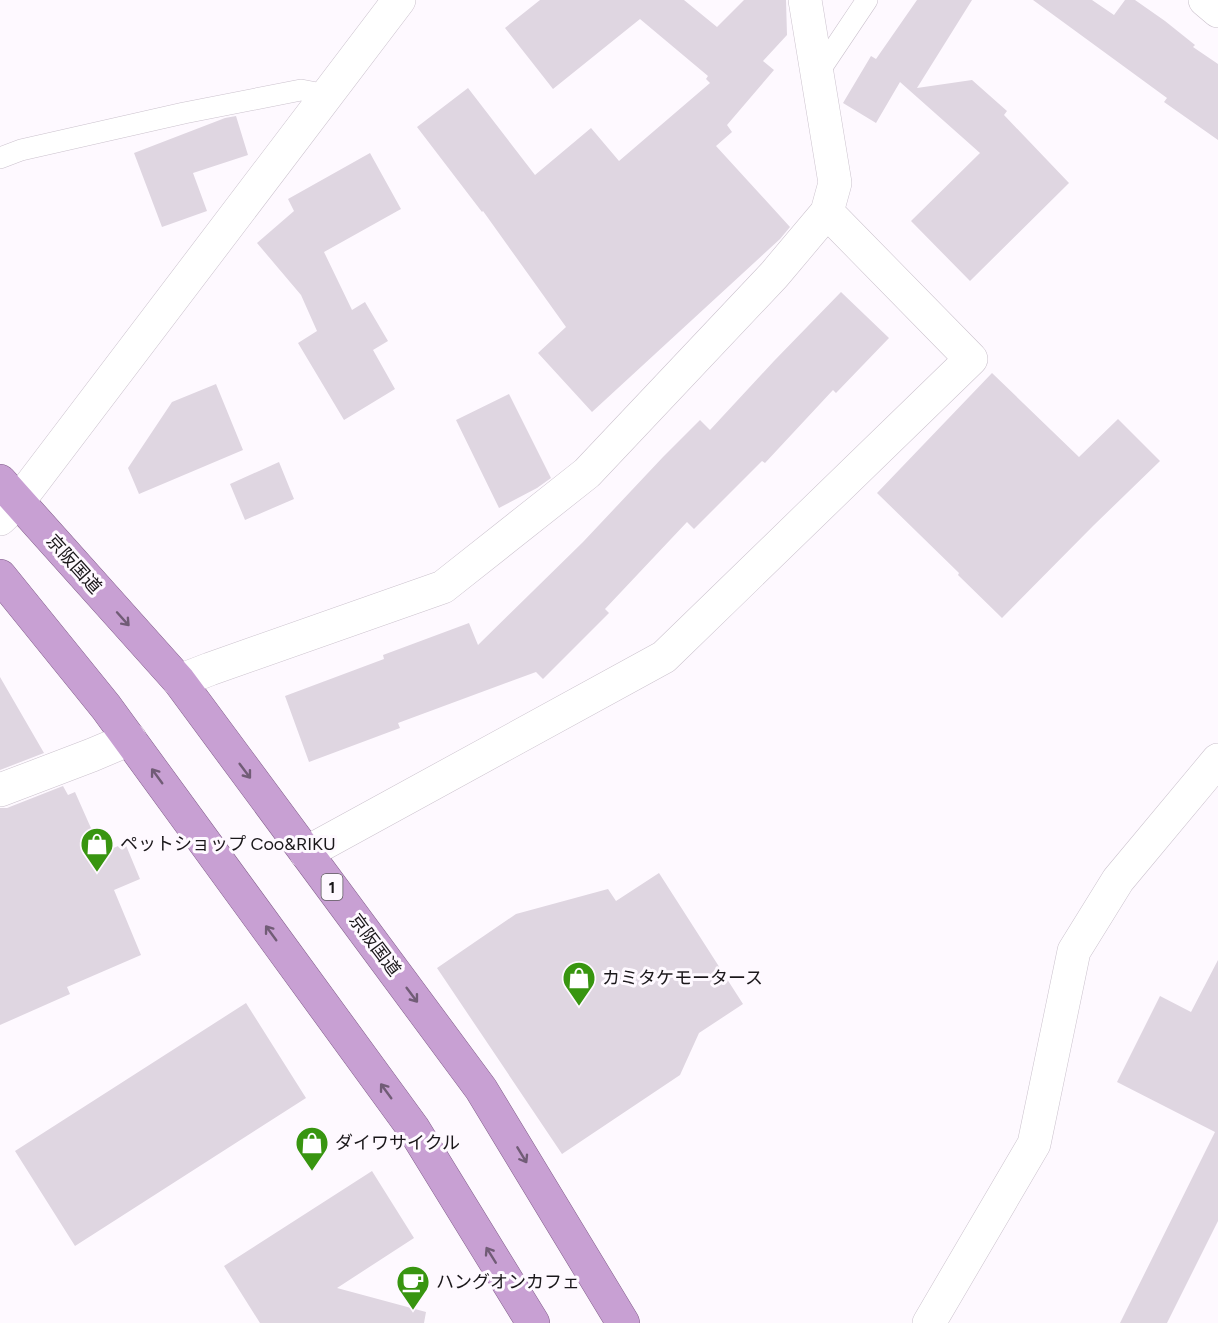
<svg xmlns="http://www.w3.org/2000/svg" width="1218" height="1323" viewBox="0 0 1218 1323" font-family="Figtree,'Noto Sans JP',sans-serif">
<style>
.building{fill:#dfd6e1}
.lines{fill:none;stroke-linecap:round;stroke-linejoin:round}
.service-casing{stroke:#cbc2cd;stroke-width:22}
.minor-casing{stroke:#cbc2cd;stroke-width:34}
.tertiary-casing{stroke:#cbc2cd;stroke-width:34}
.trunk-casing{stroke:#83608b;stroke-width:34}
.service{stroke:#fff;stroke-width:21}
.minor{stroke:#fff;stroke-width:33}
.tertiary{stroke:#fff;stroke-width:33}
.trunk{stroke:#c8a0d3;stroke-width:33}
.oneway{stroke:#715c76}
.labels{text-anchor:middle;stroke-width:6;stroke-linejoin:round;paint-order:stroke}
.shield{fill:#fef9ff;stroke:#5e5b5f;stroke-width:1.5}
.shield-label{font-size:16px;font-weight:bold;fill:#1a171a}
.street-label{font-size:18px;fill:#1a171a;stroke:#fef9ff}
.poi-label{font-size:18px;fill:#1a171a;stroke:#fef9ff;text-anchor:start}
</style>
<rect width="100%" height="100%" fill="#fef9ff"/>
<path class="building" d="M540,0h144l33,27 27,-27h42l1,35 -24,26 11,9 -47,55 5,7 -16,14 74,81 -10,12 -188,173 -54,-59 28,-26 -83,-116 -1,1 -65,-85 51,-39 67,87 56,-47 28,33 91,-78 -4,-4 2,-3 -68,-57 -87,70 -48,-61z
M917,0h55l-55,88 55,-8 35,31 -3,4 65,68 -99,98 -59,-60 69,-68 -80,-71 -24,41 -33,-20 28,-47 5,3z
M1033,0h59l22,15 11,-15h10l30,21 30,24 -2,2 25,17v76l-54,-38 3,-4z
M236,116l12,39 -55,18 14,38 -45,16 -28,-74 91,-35z
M370,153l31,56 -77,43 28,58 13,-8 23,39 -15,9 22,39 -51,31 -46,-77 19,-12 -16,-36 -44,-52 37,-32 -6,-12z
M841,292l48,46 -53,55 -3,-3 -68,73 -3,-2 -68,68 -7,-7 -82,87 4,4 -66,66 -7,-7 -138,51 2,5 -91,34 -24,-66 99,-37 -1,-4 86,-32 9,22 105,-103 80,-85 37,-37 10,10 64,-69z
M992,373l87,84 39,-38 42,42 -67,65 -91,92 -44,-43 1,-2 -82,-80z
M216,384l27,66 -104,44 -11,-26 44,-66z
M509,394l42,84 -14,10 -38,20 -43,-88z
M279,462l15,37 -49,21 -15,-36z
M0,677l44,76 -44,17z
M63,786l5,9 7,-3 27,61 23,-10 15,36 -26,11 27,65 -74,32 3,7 -70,31v-217h7z
M659,873l84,131 -44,29 -19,42 -118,79 -125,-186 79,-54 92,-25 8,12z
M1218,960v261l-51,102h-47l95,-191 -98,-50 43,-86 31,16z
M246,1003l60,95 -231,148 -60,-95z
M372,1171l42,67 -77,50 89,24 -2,11h-164l-36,-57z"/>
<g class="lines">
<g class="service-casing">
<path id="service" d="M818,73l49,-73
M0,158l21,-8 163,-37 117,-23 26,5"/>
</g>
<g class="minor-casing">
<path id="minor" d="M1205,0l13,11
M179,681l31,-12 233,-82 144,-114 187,-198 53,-63 8,-29 -30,-183
M0,790l92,-35 38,-16
M306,853l358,-196 307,-298 -144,-147
M929,1323l105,-179 40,-193 44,-71 100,-120"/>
</g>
<g class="tertiary-casing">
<path id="tertiary" d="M0,519l18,-17 381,-502"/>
</g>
<g class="trunk-casing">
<path id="trunk" d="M0,481l179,200 302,408 142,234
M0,576l106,131 307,421 120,195"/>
</g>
<use href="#service" class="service"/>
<use href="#minor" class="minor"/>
<use href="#tertiary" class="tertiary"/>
<use href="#trunk" class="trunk"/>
</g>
<defs><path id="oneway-shaft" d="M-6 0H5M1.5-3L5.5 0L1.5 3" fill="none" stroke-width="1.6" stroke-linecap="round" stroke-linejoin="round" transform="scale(1.5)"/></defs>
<g class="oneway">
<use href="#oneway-shaft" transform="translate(123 619) rotate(48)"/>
<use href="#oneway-shaft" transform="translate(245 771) rotate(53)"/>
<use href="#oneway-shaft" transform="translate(157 776) rotate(-126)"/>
<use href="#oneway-shaft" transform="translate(271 933) rotate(-126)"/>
<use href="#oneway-shaft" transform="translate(412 995) rotate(53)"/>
<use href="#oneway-shaft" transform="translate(386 1091) rotate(-126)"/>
<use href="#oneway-shaft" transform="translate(522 1155) rotate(59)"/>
<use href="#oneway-shaft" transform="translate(491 1255) rotate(-122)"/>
</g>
<defs>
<g id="shop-pin" transform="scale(1.725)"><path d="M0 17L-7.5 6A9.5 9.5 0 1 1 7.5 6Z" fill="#389510" stroke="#fef9ff"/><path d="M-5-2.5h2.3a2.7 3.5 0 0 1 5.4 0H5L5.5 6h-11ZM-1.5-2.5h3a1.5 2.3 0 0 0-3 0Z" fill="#fff"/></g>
<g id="cafe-pin" transform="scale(1.725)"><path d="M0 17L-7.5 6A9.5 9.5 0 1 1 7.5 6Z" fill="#389510" stroke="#fef9ff"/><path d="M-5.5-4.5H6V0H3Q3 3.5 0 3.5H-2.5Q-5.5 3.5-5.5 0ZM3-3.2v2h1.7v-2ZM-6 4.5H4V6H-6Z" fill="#fff"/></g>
</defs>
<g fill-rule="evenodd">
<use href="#shop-pin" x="97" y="844"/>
<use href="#shop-pin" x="579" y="978"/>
<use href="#shop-pin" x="312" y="1143"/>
<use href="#cafe-pin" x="413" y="1282"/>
</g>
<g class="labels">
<rect class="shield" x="321.5" y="874" width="21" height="26" rx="4.5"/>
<g class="shield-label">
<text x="332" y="893">1</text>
</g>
<g class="street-label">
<text transform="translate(74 564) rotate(48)" y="6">京阪国道</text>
<text transform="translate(375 945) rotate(53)" y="6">京阪国道</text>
</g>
<g class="poi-label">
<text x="120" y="850">ペットショップ Coo&amp;RIKU</text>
<text x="602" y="984">カミタケモータース</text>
<text x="335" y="1149">ダイワサイクル</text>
<text x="436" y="1288">ハングオンカフェ</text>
</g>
</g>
</svg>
